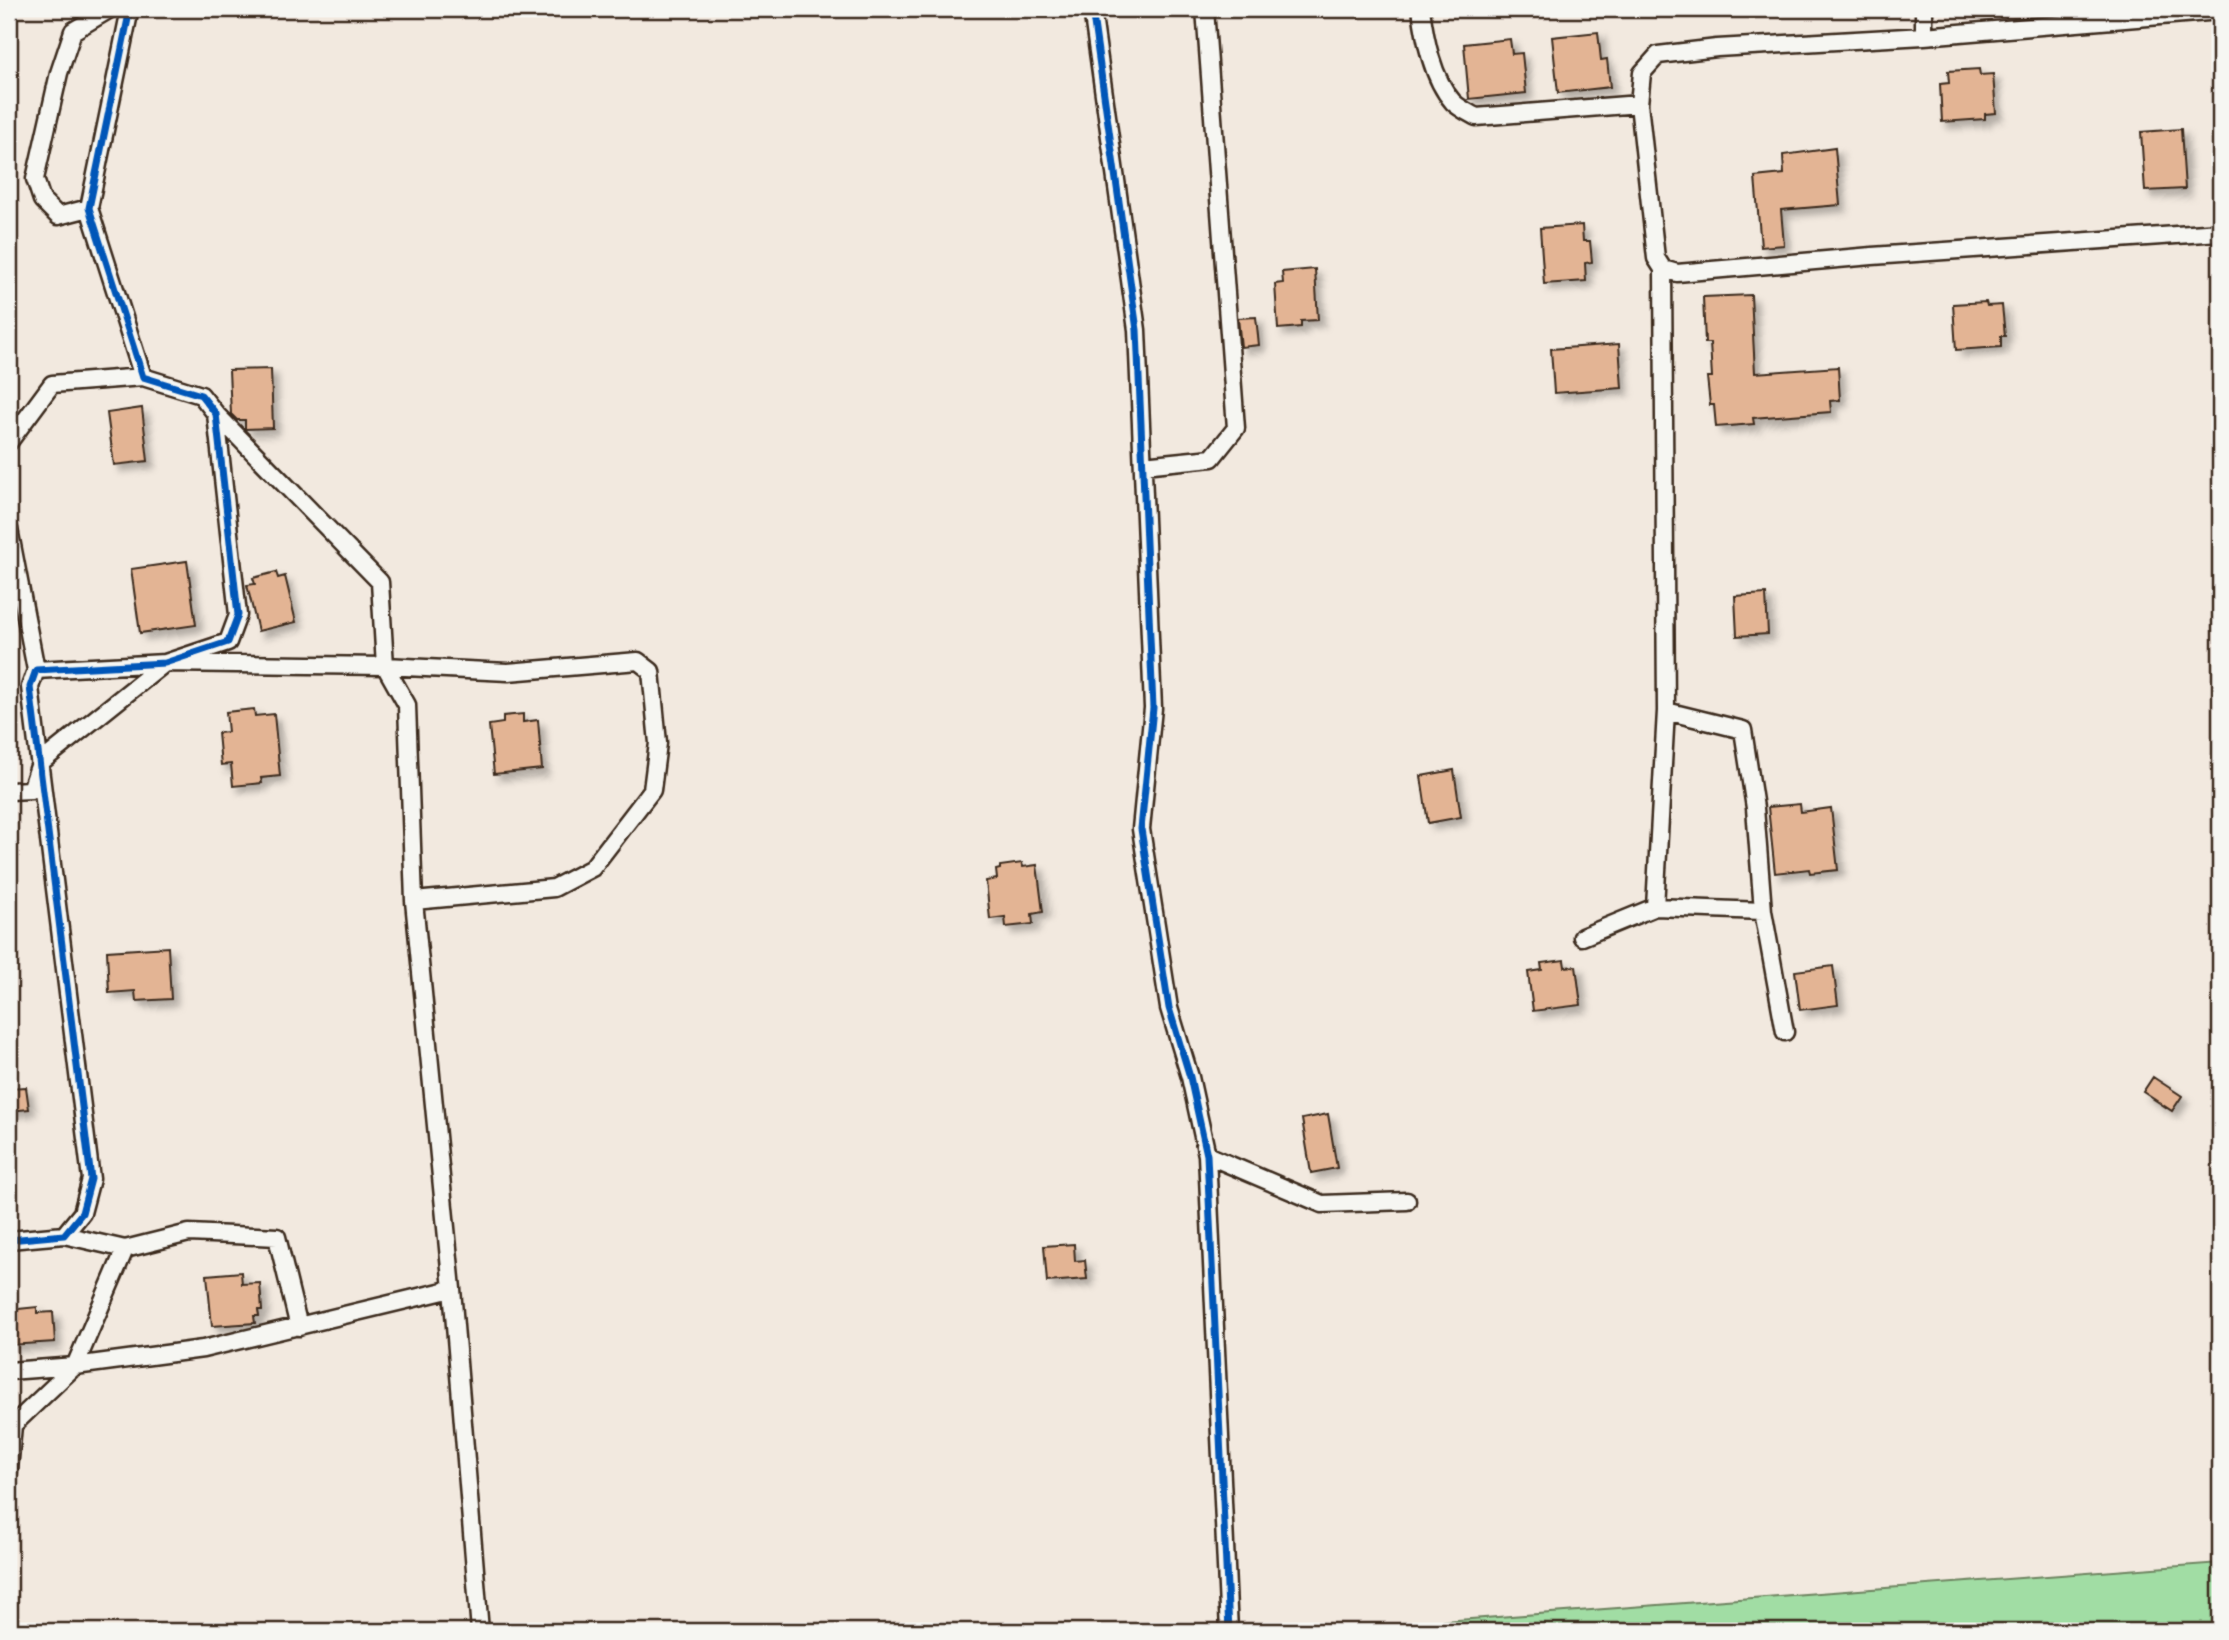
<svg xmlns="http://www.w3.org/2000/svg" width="2229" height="1640" viewBox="0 0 2229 1640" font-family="Sriracha,sans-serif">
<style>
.green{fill:#a1dda4;stroke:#6e8461;stroke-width:2}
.building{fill:#e3b494;stroke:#3b2a1e;stroke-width:2;filter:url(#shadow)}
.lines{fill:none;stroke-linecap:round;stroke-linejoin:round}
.street-casing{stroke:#3b2a1e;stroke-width:21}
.street{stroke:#f6f6f2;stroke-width:16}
.cycleway-casing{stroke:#f6f6f2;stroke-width:11}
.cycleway{stroke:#0057b8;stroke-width:7}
</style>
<defs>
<filter id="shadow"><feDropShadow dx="6" dy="6" stdDeviation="3.5" flood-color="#0004"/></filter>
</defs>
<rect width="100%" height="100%" fill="#f2e9df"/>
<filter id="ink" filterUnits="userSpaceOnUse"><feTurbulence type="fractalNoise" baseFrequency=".0143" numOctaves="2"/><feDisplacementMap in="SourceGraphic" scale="14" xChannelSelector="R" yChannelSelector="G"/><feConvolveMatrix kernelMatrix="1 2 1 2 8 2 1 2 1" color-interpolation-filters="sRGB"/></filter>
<g filter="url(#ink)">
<path class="green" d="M2220,1563v68h-829v-6z"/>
<path class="building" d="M1598,32l3,28 6,-1 3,28 -52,6 -6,-56z
M1510,39l2,15 10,-1 4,40 -57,6 -5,-55z
M1979,69l1,6 13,-1 3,39 -11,1v5l-43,3 -2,-38 9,-1 -1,-12z
M2181,129l4,60 -40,2 -4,-59z
M1835,148l5,57 -59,5 3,35 -23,2 -6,-70 29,-3 -1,-19z
M1582,225l1,16h7l2,21 -7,1 1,18 -42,3 -4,-56z
M1315,269l3,51 -17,1v6l-23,2 -3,-45 8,-1 -1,-11z
M1751,295l4,78 83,-6 2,33 -10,1 1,11 -78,6 1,6 -38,3 -2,-22h-4l-3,-28h5l-2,-34h-5l-2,-46z
M1986,302l1,4 15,-1 3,31h-4v11l-45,3 -3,-46z
M1256,317l3,28 -18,2 -3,-29z
M1619,344l3,44 -68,5 -3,-44z
M271,369l2,59 -28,1v-9h-8l-6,-6 -2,-44z
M142,408l6,53 -34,4 -7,-52z
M187,561l9,64 -56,8 -9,-64z
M276,572l2,6 7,-2 11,46 -38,9 -11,-46 8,-1 -2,-6z
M1766,594l2,40 -31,2 -2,-40z
M254,709l1,7 19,-2 6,62 -19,2 1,5 -29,3 -2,-22 -10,1 -3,-32 10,-1 -2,-20z
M523,714v8l15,-2 4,49 -48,5 -5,-49 14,-2v-7z
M1454,770l7,47 -33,6 -7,-47z
M1800,804l1,8 30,-4 7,62 -28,3 -1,-4 -34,4 -7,-66z
M1022,863l1,4 14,-2 6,47 -11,2 1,10 -27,3 -1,-10 -15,2 -4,-38 11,-2 -1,-9 4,-1v-3z
M168,947l3,52 -35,2 -1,-10 -26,2 -2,-42z
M1564,960l1,7 11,-1 5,39 -48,6 -5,-39 14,-2 -1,-7z
M1833,966l5,39 -38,5 -5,-39z
M2153,1077l29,19 -10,15 -29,-19z
M26,1087l3,22 -20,2v-23z
M1328,1114l9,54 -26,5 -9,-54z
M1074,1244l1,17 10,-1 2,19 -40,3 -3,-36z
M241,1272l1,12 18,-1 2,27h-4l1,6h-5l1,7 -43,3 -5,-51z
M37,1307v6l16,-1 2,30 -46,3v-35z"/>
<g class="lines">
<g class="street-casing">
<path id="street" d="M1092,9l45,321 16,378 -12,121 28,179 21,69 17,78 22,476
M1421,9c4,30 11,69 32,93 6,6 16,11 23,15l163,-13
M1924,9v27
M2220,11l-296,25 -207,12 -59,7 -16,18 -3,31 17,154 7,11 14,4 195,-17 348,-24
M89,208l-31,8 -16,-16 -7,-21 24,-106 14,-42 37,-22
M1663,269l3,442 77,19 12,78 8,103 22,121
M216,414l164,168 5,84 123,6 130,-11 13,10 7,72 -6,47 -60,78 -38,20 -140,13
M9,442l43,-58 91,-7
M1143,465l69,-7 24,-30 -31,-419
M9,529l27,141
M9,791l22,-1 9,-27 125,-100 220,3 22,39 7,196 38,388 28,342
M1655,907l11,-196
M1582,937l73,-30 108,4
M1207,1155l115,49 85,-3
M64,1235l61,14
M9,1240l55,-5 18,-22 9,-34 -61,-492 6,-17 129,-7 63,-21 10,-27 -22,-201 -15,-19 -58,-18 -54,-169 41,-199
M9,1371l66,-5 128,-17 249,-60
M9,1470l4,-45 62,-59 50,-117 64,-16 88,4 22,90"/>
</g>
<use href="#street" class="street"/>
<g class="cycleway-casing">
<path id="cycleway" d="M1092,9l45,321 16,378 -12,121 28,179 21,69 17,78 22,476
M9,1240l55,-5 18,-22 9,-34 -61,-492 6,-17 129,-7 63,-21 10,-27 -22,-201 -15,-19 -58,-18 -54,-169 41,-199"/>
</g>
<use href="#cycleway" class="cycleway"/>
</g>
</g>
<rect width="2229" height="1640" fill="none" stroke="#f6f6f2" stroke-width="35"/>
<rect x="18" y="18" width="2194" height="1605" fill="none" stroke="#3b2a1e" stroke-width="2.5" filter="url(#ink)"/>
</svg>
